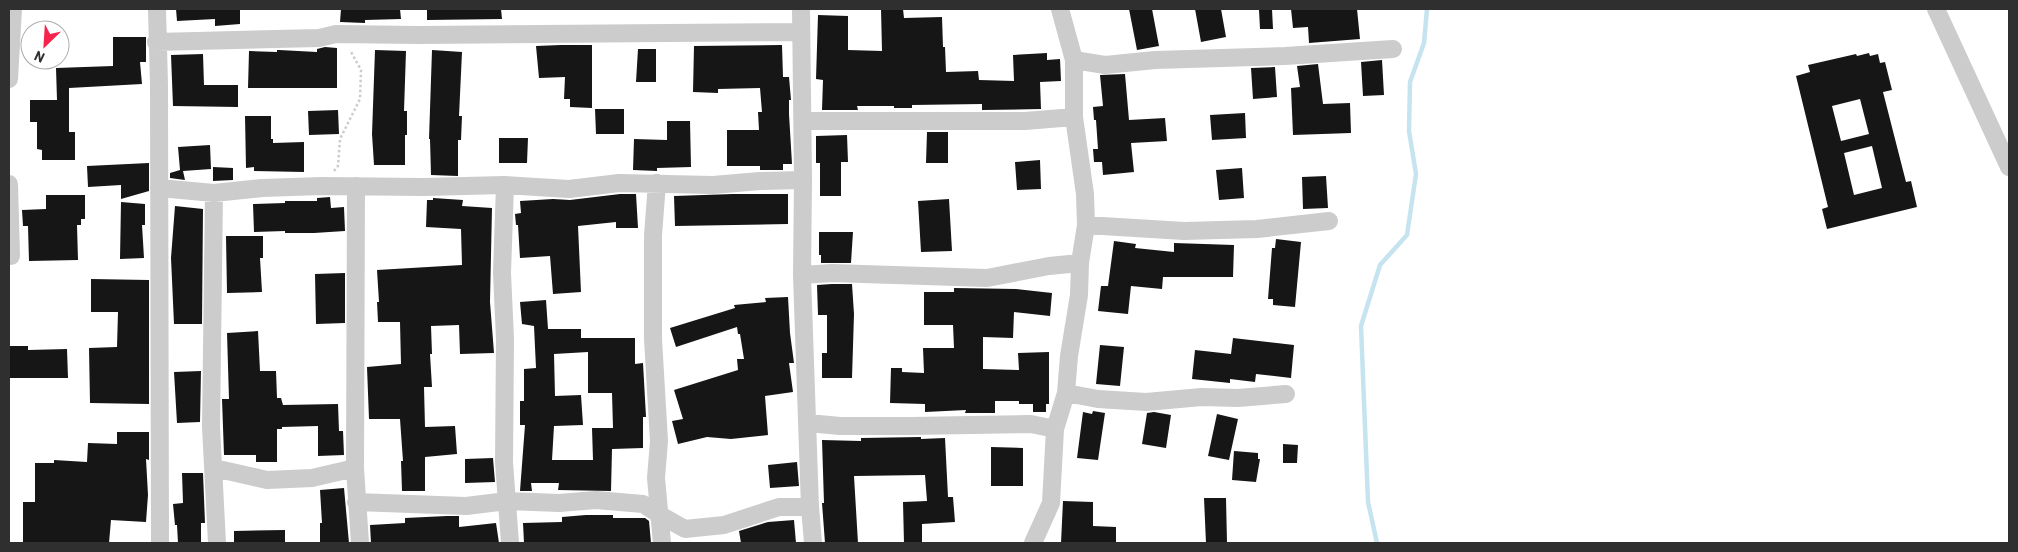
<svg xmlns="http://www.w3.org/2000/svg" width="2018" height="552" viewBox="0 0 2018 552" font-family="Barlow,sans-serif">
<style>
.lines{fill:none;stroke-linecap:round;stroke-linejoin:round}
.stream{stroke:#c6e4ef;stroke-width:4.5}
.building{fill:#161616;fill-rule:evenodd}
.path{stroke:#ccc;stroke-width:2.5;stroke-dasharray:2.5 2.5;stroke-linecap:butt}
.minor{stroke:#ccc;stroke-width:18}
</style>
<rect width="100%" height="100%" fill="#fff"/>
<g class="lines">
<path class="stream" d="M1377,543l-9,-41 -7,-176 19,-61 27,-30 9,-61 -7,-43 1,-49 14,-39 3,-34"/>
</g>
<path class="building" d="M176,9h64v15l-25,2v-7l-38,2z
M341,9h59l1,10 -36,1v3l-25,-1z
M427,9h74l1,10 -75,1z
M881,9h22l1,9 38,-1 1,30h2l1,25 32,-1 1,9 35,1 -1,-26 34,-2v7l13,-1 1,22 -21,1 1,27 -59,1v-6l-70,1v3h-18v-2h-37l1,4h-36l1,-30 -7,-1 2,-64 30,1v34l34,1z
M1129,9h23l7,37 -22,4z
M1195,9h26l5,28 -25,5z
M1272,9l1,20h-13l-1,-19z
M1291,9h66l3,30 -51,4 -1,-16 -15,1z
M113,37h33v25h-6l2,22 -73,4v44h6v28h-33v-10l-5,-1v-27h-7v-22h27l-1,-32 57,-2z
M561,45h31v63l-22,-1v-8h-6l1,-22 -26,1 -3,-32z
M782,45l1,32h6l2,23h-2v14l3,50h-9v6h-23v-4h-33v-36h32l-1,-18h4l-2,-24 -42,1v4l-25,-1 1,-46z
M325,47l12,1v40h-89l1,-37 28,1v-2h2l38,2v-3z
M638,49h18v33h-20z
M375,50l31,1 -2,60h3v24h-2v30h-31l-2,-31z
M432,50l30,2 -3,64h3l-1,24h-3v36l-27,-1 -1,-36h-1z
M1869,53l1,3 8,-2 2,9 5,-1 7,28 -9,2 23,90 5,-1 6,26 -90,22 -5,-20 6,-2 -32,-131 14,-4 -2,-7 48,-11 1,2zM1860,99l9,35 -28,7 -9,-35zM1872,146l10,42 -28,7 -10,-42z
M203,54l1,31h34v22l-65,-1 -2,-51z
M1382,60l2,35 -21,1 -2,-34z
M1318,64l5,40 27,-1 1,30 -58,2 -2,-47 9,-1 -3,-21z
M1275,67l2,30 -24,2 -2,-31z
M1125,74l4,46 36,-2 2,23 -36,2 3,29 -31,3 -1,-13h-8l-1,-13h5l-2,-29h-2l-1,-13 10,-1 -3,-31z
M595,109h29v25h-28z
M338,110l1,24 -30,1 -1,-24z
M1245,113l1,25 -34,2 -2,-25z
M245,116h26v23h2v4l31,-1v30l-50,-1v-4l-8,1z
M667,121h23l1,46 -34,1v3l-24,-1 1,-31 33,1z
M927,132h21v31h-22z
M847,135l1,27h-7v34h-21v-33h-4v-27z
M499,138h29l-1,25h-28z
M210,145l1,24 -28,2 2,9 -15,-2v-5l10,-3 -2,-23z
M1040,160l1,29 -24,1 -2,-28z
M149,163v28l-28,8v-14l-33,2 -1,-21z
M213,167l20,1v12l-20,1z
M1242,168l2,30 -25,2 -3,-30z
M1326,176l2,32 -25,1 -1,-32z
M620,194h16l2,34h-22v-6l-38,4 3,66 -28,2 -3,-38 -30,2 -2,-33h-2l-1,-11 6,-1 -1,-12 33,-2 17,1z
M733,194h55v30l-113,2 -1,-30z
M46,195h39v24h-4v6h-4l1,35 -49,1 -1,-35h-5l-1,-16 24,-1z
M330,197l1,11 13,-1 1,24 -31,2h-29v-2l-31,1 -1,-28 32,-1v-2h32v-3z
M433,198l30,2 -1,6 30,2 -2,94 4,51 -34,1 -1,-29 -28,1 1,28h-2l2,33h-8l1,40 30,-1 2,28 -32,3v34h-23l-1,-30h2l-3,-42h-31l-2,-52 34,-3 -1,-42h-22l-1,-20h2l-2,-32 85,-5 -1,-36 -35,-2 1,-27h6z
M949,199l3,52 -31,1 -3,-51z
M121,202l24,2v21h-3l2,33 -24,1z
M175,206l28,3 -1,115h-28l-3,-66z
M819,232h34l-2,31h-30v-8h-2z
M226,236h37v22h-3l2,34 -35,1z
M1276,239l25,3 -6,65 -22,-2v-6h-5l4,-51h3z
M1114,241l22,3 -1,4 39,4v-9l60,2 -1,32h-70l-1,12 -31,-3 -3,28 -30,-3 3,-25h7z
M345,273v50l-29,1 -1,-50z
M91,279l58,1v124l-59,-1 -1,-55 28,-1 1,-35h-27z
M832,284h20l2,30 -2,64h-30v-25h5v-38h-9l-1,-30z
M954,288l62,1 36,4 -2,23 -36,-4 -1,26 -30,-1v32l36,1 -1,-17 31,-1v52h-3v8h-13v-8h-14v-3h-24v12h-30l1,-3 -41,2v-8l-35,-1 1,-35h11v4l22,1 -1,-25h31l-1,-23h-29v-33h30z
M788,297l2,36 4,30h-5l4,29 -28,4 3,39 -37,4 -24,-2 -29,7 -6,-23 11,-2 -9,-29 64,-20 -1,-11h7l-4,-25h-2l-1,-7 -61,20 -6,-19 65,-20 -1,-3 32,-3 -1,-4z
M546,300l2,29h33v9h54v26l8,-1 3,54h-3v31l-31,1 -1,42 -53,-1 1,-7h-28l1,8h-12l5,-66h-5v-24h4v-32l12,-1 -2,-42 -12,-2 -2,-22zM588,352v41h24l1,35h-21l1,32h-41l2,-34 29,-1 -2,-30 -26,1 -1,-42z
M258,331l2,40h16l1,27h4l2,7 55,-1 1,27h4l1,24 -26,1v-30l-36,1v2h-5v33h-21v-7h-32l-2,-56h7l-2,-66z
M1233,338l61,7 -3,33 -35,-4 -1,8 -25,-3v4l-38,-4 3,-29 36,4z
M1100,345l24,2 -4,39 -24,-2z
M9,346h19v4l39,-1 1,29h-59z
M201,371l-1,51 -23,1 -3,-51z
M1093,411l12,2 -7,47 -21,-2 6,-46 9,2z
M1154,412l17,3 -5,33 -24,-4 5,-31z
M1217,414l21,5 -9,41 -21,-4z
M117,432h32v28l-3,-1 2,36 -2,27 -35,-2 -2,23h-86v-41h12v-39h19v-3l33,2 1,-19 29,1z
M921,437v2l24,-1 3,59h5l2,25 -33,2v19h-18l-1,-41 24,-1 -2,-26 -71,1 4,67h-33l-3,-40h2l-2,-63 39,1v-3z
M1283,444l15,1 -1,18h-14z
M991,447l32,1v38h-32z
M1234,451l24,2v6h2l-4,23 -24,-2z
M493,458l2,24 -30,1v-24z
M797,462l2,24 -29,2 -2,-23z
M182,473h21l2,50h-4v20h-23l-1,-18h-2l-2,-21 10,-1z
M344,488l5,55h-29v-20h2l-2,-33z
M1204,498h22l1,45h-21z
M1063,501l30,1v24l23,1v16h-55z
M586,515h27v3h32l4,3 2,22h-127l-1,-20 39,-1v-5z
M447,516h12v11l37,-4 3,20h-128l-1,-18 35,-2v-5z
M794,520l2,23h-55l-2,-12 29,-9z
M285,530v13h-51v-12z"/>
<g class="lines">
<path class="path" d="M334,171l4,-5 2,-27 20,-40 1,-29 -11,-20"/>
<path class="minor" d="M157,9l2,76 1,458
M801,9l2,171 -1,95 8,232 3,36
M1936,9l73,158
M156,42l163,-4 17,-4 82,1 383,-3
M1074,60l31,5 50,-5 130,-4 108,-7
M9,79l4,-70
M803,121h222l49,-4
M657,183l-4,52v104l6,102 -3,37 6,65
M9,184l2,72
M505,185l-3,88 3,66 -1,123 6,81
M356,186l-1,282 5,75
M159,188l55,5 48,-5 60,-2 102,1 81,-2 64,4 50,-6 94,2 47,-4 43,-1
M214,193l-3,234 6,116
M1086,225l98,6 73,-2 72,-8
M802,275l30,-2 155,5 62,-12 31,-3
M1066,393l32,6 48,3 56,-5 36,1 48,-4
M808,423l32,3h69l122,-2 24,5
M214,468l53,12 45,-2 43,-10
M356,502l110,4 41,-5 52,2 37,-3 47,4 17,11 25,14 39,-4 55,-18h31
M1033,543l18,-40 4,-74 11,-36 3,-37 10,-61 1,-32 6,-38 -1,-31 -11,-77v-57l-14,-51"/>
</g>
<rect width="2018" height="552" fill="none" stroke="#2f2f2f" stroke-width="20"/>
<g transform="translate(45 45) rotate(205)"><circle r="24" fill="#ffffff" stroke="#acacac"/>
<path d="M0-4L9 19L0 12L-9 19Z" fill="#f4244d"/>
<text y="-8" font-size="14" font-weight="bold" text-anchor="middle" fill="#2f2f2f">N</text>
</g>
</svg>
